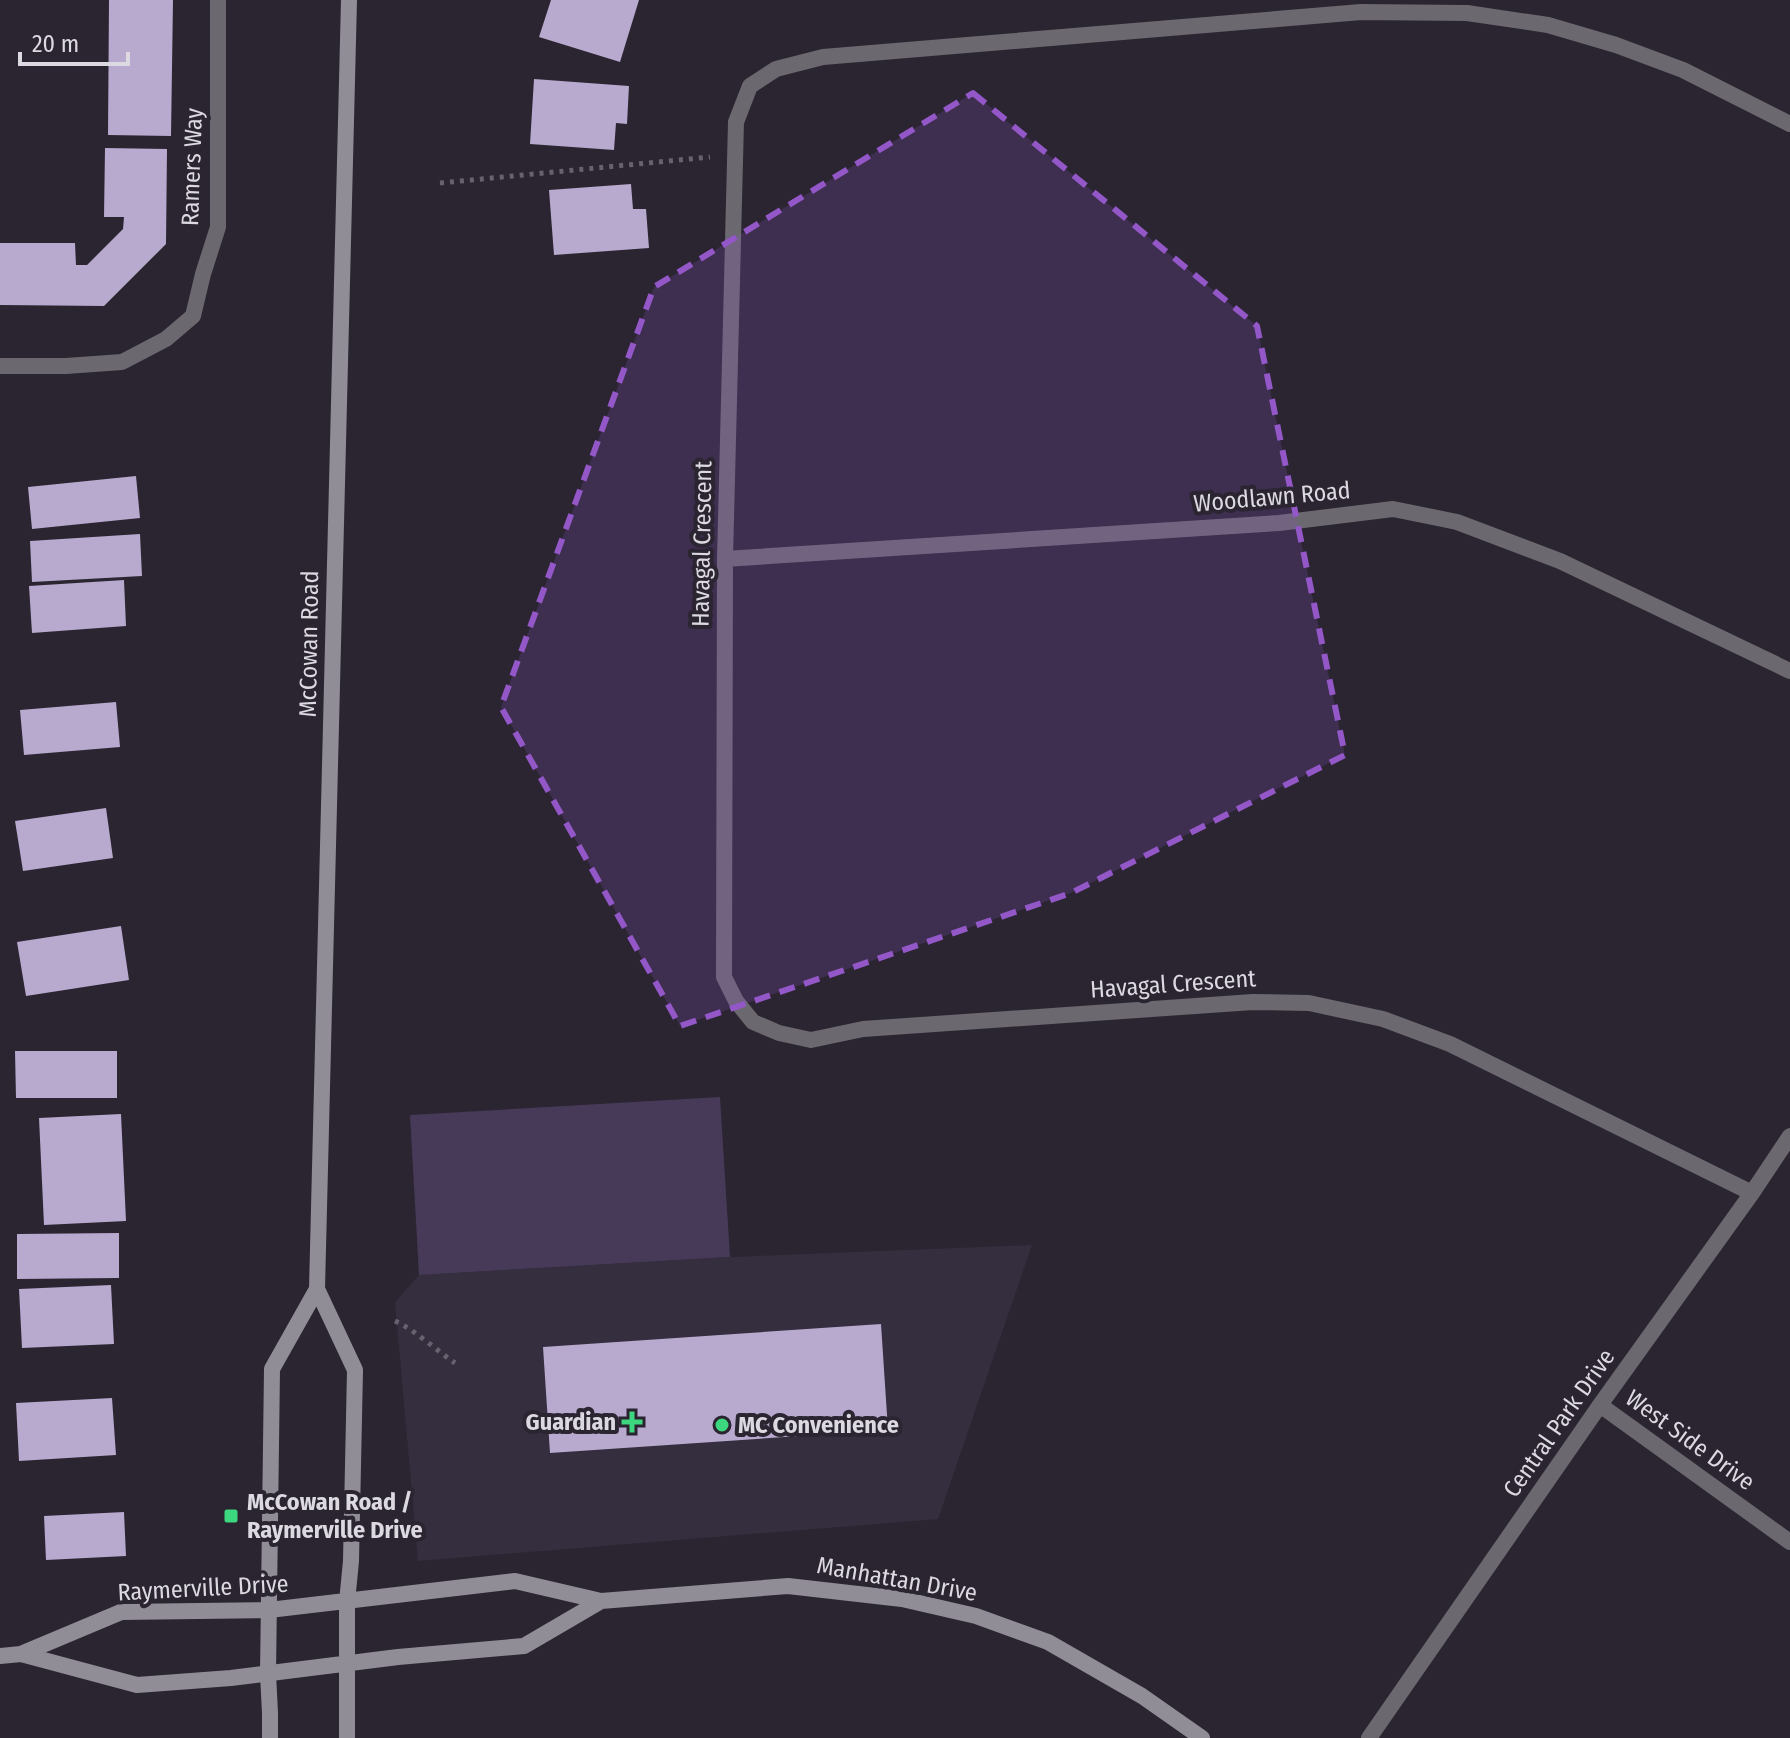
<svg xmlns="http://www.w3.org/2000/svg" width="1790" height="1738" viewBox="0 0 1790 1738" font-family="'Fira Sans Condensed',sans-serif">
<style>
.built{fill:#342e3f}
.green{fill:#463a58}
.building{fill:#b8a9ce}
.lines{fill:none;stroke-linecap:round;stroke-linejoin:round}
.path{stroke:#67626d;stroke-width:5;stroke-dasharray:4 6;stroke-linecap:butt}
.street{stroke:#6b686f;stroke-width:16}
.secondary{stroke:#918d97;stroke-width:16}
.marked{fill:#9357c8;fill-opacity:0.2;stroke:#9357c8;stroke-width:6;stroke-dasharray:16 10;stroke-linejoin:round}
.poi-dot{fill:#3cd77e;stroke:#2a2531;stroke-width:3}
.labels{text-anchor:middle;stroke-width:8;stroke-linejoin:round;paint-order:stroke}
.street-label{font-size:24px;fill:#dcd9e1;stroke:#2a2531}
.poi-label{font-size:24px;font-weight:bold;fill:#dcd9e1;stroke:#2a2531;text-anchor:start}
</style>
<rect width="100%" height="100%" fill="#2a2531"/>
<path class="built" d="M1032,1245l-94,274 -520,42 -23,-259 24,-27 311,-18z"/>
<path class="green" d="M720,1097l10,160 -311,18 -9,-160z"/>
<path class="building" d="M109,0h64l-2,136 -63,-1z
M551,0h88l-19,62 -81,-25z
M534,79l95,7 -2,38 -11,-1 -2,27 -84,-6z
M105,148l62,1 -1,95 -62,62 -104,-1v-62h75l1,22h11l36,-36 1,-12h-20z
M631,184l2,25h13l3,39 -95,7 -5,-65z
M136,476l4,42 -108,11 -4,-42z
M140,534l2,42 -110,6 -2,-41z
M124,580l2,46 -94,7 -3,-47z
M116,702l4,45 -96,8 -4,-45z
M106,808l7,50 -90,13 -8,-50z
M121,926l8,54 -103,16 -9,-54z
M15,1051h102v47h-101z
M121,1114l5,107 -82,4 -5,-107z
M119,1233v45l-102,1v-45z
M111,1285l3,59 -92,4 -3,-59z
M881,1324l7,106 -338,23 -7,-106z
M112,1398l4,57 -97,6 -3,-58z
M124,1512l2,44 -80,4 -2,-44z"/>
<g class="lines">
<path class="path" d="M440,183l270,-26
M395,1321c20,9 41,29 60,42"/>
<path class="street" d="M0,366h66l56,-4 44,-23 27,-23 10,-42 15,-47v-227
M725,559l554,-36 114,-14 64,13 103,39 230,110
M1752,1193l-302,-149 -67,-25 -74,-16 -56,-1 -390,27 -52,11 -32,-7 -26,-11 -17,-21 -12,-24 1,-418 11,-437 14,-36 26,-17 47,-12 538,-45 106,1 81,12 68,20 67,25 107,54
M1600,1405l190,137
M1369,1738l231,-333 152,-212 38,-57"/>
<path class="secondary" d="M21,1654l116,31 94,-7 167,-21 126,-11 77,-45
M0,1656l21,-2 100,-42 148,-2 246,-29 86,20 187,-15 114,13 74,17 72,26 94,54 60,42
M270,1738v-25l-2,-39 4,-305 45,-80
M347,1738v-136l4,-41 4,-191 -38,-81 32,-1289"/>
</g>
<path class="marked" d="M973,93l284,233 88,429 -274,138 -391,133 -179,-319 153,-420z"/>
<g class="poi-dot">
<path d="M628 1410h8v8h8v8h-8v8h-8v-8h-8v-8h8z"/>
<circle cx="722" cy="1425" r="8"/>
<rect x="223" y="1508" width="16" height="16" rx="4"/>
</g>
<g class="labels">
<g class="street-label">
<text transform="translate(192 167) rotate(-88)" y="8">Ramers Way</text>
<text transform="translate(1272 497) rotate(-5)" y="8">Woodlawn Road</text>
<text transform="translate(702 544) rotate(-89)" y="8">Havagal Crescent</text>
<text transform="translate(309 644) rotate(-89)" y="8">McCowan Road</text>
<text transform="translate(1173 984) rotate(-4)" y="8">Havagal Crescent</text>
<text transform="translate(1559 1423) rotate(-55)" y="8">Central Park Drive</text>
<text transform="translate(1690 1440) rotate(36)" y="8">West Side Drive</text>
<text transform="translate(897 1579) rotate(10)" y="8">Manhattan Drive</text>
<text transform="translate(203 1588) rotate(-3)" y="8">Raymerville Drive</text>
</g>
<g class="poi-label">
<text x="616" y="1430" text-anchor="end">Guardian</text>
<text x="738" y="1433">MC Convenience</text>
<text x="247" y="1510">McCowan Road /<tspan x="247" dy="28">Raymerville Drive</tspan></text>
</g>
</g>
<path d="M20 52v12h108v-12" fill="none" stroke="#dcd9e1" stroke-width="4"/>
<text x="32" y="52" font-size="24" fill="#dcd9e1" stroke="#2a2531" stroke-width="6" paint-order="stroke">20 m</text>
</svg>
